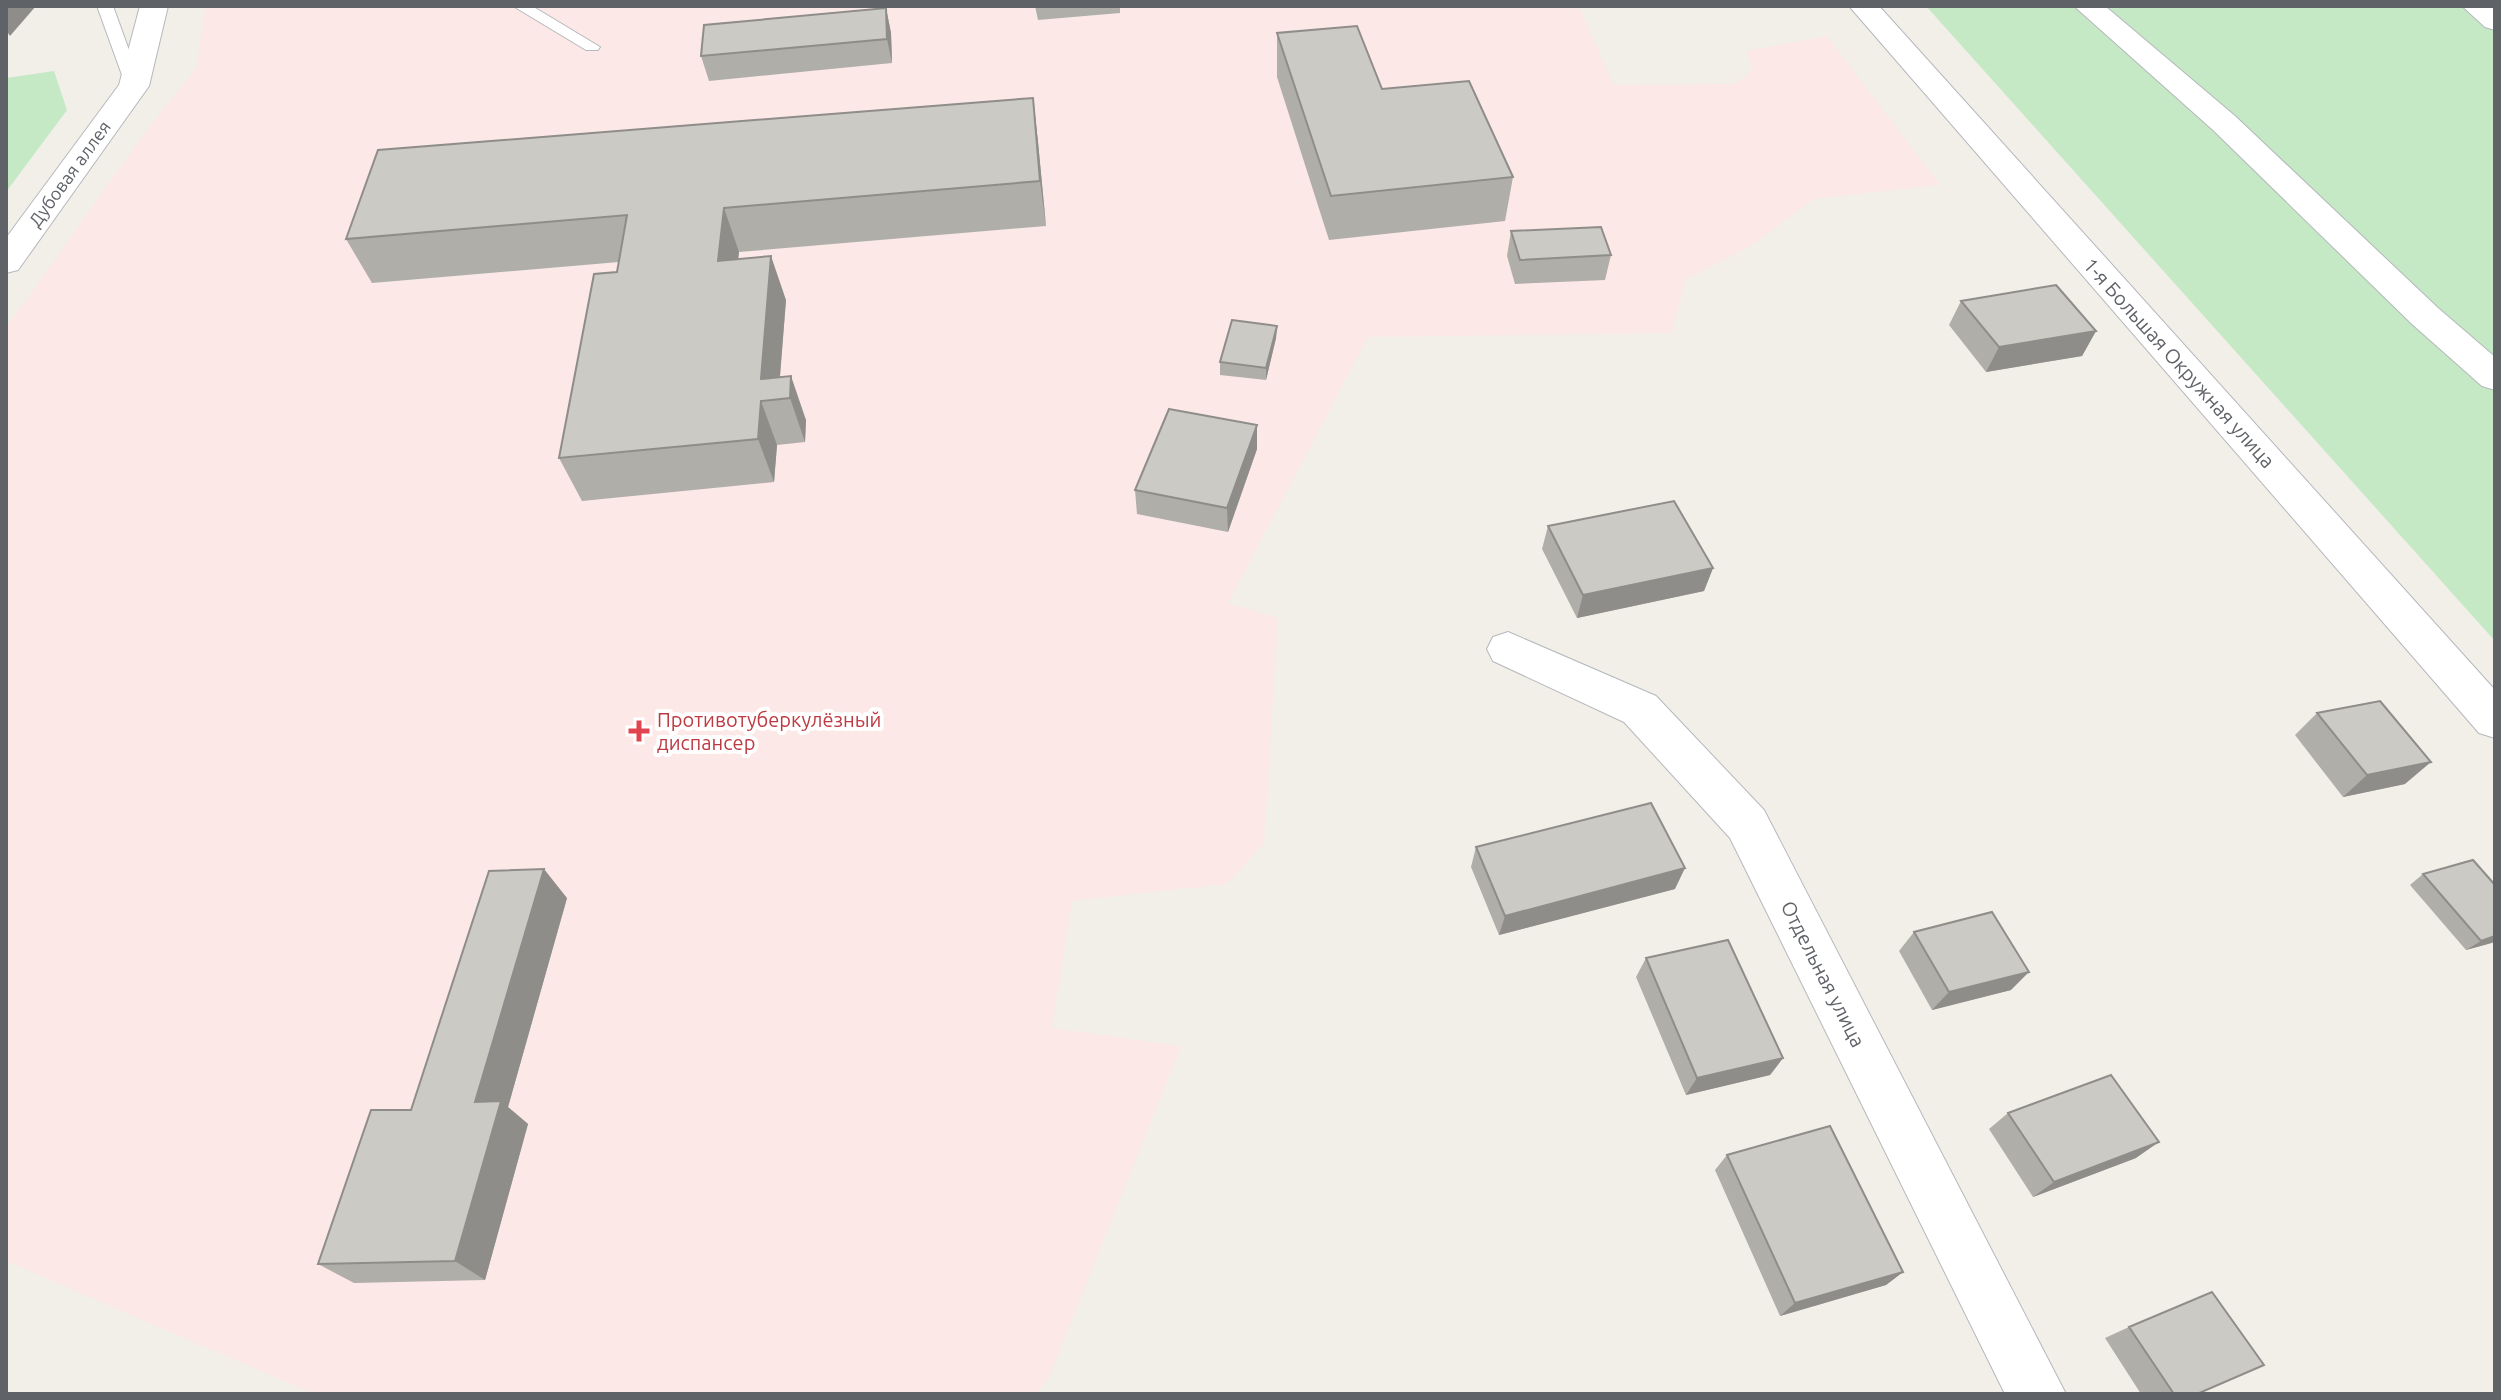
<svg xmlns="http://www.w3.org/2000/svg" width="2501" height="1400" viewBox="0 0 2501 1400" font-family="Ubuntu,sans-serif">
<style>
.medical{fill:#fce8e6;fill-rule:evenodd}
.green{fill:#c5e8c5}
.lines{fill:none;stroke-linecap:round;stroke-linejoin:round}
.service-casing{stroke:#b5b8bc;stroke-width:2}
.minor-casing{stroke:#b5b8bc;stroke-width:2}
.service{fill:#fff;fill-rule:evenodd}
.minor{fill:#fff;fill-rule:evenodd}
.wall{fill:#afaea9}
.shaded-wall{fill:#8f8d8a}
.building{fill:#cccac5;stroke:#8f8d8a;stroke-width:2}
.health-dot{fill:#e0444e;stroke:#fff;stroke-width:3}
.labels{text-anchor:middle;stroke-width:8;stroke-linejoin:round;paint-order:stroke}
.far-street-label{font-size:18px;fill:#5f6368;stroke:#fff}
.street-label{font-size:20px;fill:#5f6368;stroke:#fff}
.health-label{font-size:20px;fill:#be3a42;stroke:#fff;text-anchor:start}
</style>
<rect width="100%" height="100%" fill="#f1efe8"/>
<path class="medical" d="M206,6h829l3,14 82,-7 -1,-7h460l35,79 121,-1 18,-14 -7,-19 81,-15 113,149 -126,14 -60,45 -69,36 -13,53 -304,4 -140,266 50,15 -14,226 -37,40 -155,17 -20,127 129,18 -131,329 -13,19h-723l-308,-133v-933l138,-194 52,-66zM1038,143l8,83 -307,26 -6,53 44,140 -3,37 -129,-222 -272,23zM567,899l-64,226 -149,157z"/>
<path class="green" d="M1926,6h569v635z
M54,71l13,39 -61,82v-114z"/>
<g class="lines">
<g class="service-casing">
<path id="service" d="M97,6h16l29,80 -2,4 -6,1 -8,-5z
M513,6h19l68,41 -2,3h-12z"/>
</g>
<g class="minor-casing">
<path id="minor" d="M140,6h28l-19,80 -131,184 -12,3v-35l113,-153z
M1849,6h30l616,684v48l-16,-5z
M2074,6h31l130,110 203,192 57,49v33l-13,-4 -70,-62 -199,-194z
M2462,6h32l1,24 -10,-3z
M1508,632l148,64 108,114 302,584h-61l-275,-556 -106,-116 -131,-61 -6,-12 6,-12z"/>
</g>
<use href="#service" class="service"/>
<use href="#minor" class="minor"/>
</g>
<path class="wall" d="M1035,6h85v7l-82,7z
M886,8l5,25 1,30 -183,18 -8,-25z
M1277,33l105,56 131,88 -8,44 -176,19 -52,-163z
M1033,98l5,44 8,84 -307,26 -1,7 48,41 -6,77 26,43 -1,22 -28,3 -3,37 -192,19 -23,-43 58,-186 2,-10 -247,21 -26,-44z
M1511,231l100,24 -6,25 -90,4 -8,-28z
M1961,301l135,30 -14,25 -96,16 -37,-47z
M1277,326l-1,12 -10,42 -46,-5v-13z
M1257,449l-29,83 -91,-18 -2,-24z
M1548,526l165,42 -9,23 -127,27 -35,-69z
M2317,713l88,71 -62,13 -48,-62z
M1476,847l199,42 -176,46 -28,-68z
M2423,874l72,11v57l-29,8 -56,-65z
M567,898l-59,209 20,17 -43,156 -131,3 -36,-19 93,-154z
M1914,932l97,58 -79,20 -33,-59z
M1646,958l137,100 -13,17 -84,20 -50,-118z
M2008,1113l128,45 -103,39 -44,-68z
M1727,1155l176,117 -17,13 -106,31 -65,-146z
M2129,1327l68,67h-56l-36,-56z"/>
<path class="shaded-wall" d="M6,6h30l-26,30 -4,-6z
M886,8l5,25 1,30 -5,-24z
M1033,98l5,44 8,84 -6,-45z
M724,208l15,44 -6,53 -15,-44z
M771,256l15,44 -8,99 -17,-20z
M1277,326l-1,12 -10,42v-12z
M2096,331l-14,25 -96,16 13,-25z
M791,376l15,44 -1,22 -15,-44z
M761,401l16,44 -3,37 -16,-43z
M1257,425v24l-29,83 -1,-24z
M1713,568l-9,23 -127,27 6,-23z
M2431,762l-26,22 -62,13 24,-22z
M1685,868l-10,21 -176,46 6,-19z
M544,869l23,29 -59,209 20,17 -43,156 -30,-19 20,-159z
M2495,936v6l-29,8 15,-9z
M2029,972l-18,18 -79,20 17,-18z
M1783,1058l-13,17 -84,20 11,-17z
M2159,1142l-23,16 -103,39 21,-15z
M1903,1272l-17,13 -106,31 15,-13z"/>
<path class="building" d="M886,8l1,31 -186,17 3,-31z
M1357,26l25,63 87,-8 44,96 -182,19 -54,-163z
M1033,98l7,83 -316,27 -6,53 53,-5 -10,123 30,-3 -1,22 -29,3 -3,38 -199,19 35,-184 23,-2 10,-57 -281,24 32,-89z
M1601,227l10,28 -91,5 -9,-29z
M2056,285l40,46 -97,16 -38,-46z
M1232,320l45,6 -11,42 -46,-6z
M1169,409l88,16 -30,83 -92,-18z
M1674,501l39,67 -130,27 -35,-69z
M2380,701l51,61 -64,13 -50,-62z
M1651,803l34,65 -180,48 -29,-69z
M2473,860l22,25v51l-14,5 -58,-67z
M544,869l-69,233 26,-1 -46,160 -137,3 53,-154h40l78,-239z
M1992,912l37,60 -80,20 -35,-60z
M1728,940l55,118 -86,20 -51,-120z
M2111,1075l48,67 -105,40 -46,-69z
M1830,1126l73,146 -108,31 -68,-148z
M2212,1292l52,73 -67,29h-23l-45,-67z"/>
<path class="health-dot" d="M635 719h8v8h8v8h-8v8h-8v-8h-8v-8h8z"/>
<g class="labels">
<g class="far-street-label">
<text transform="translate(70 174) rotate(-54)" y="6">Дубовая аллея</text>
</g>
<g class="street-label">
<text transform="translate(2179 363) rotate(48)" y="7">1-я Большая Окружная улица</text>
<text transform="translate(1823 974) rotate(63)" y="7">Отдельная улица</text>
</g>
<g class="health-label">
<text x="657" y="727">Противотуберкулёзный<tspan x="657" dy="23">диспансер</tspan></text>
</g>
</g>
<rect width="2501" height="1400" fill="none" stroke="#5f6368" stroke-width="16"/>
</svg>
